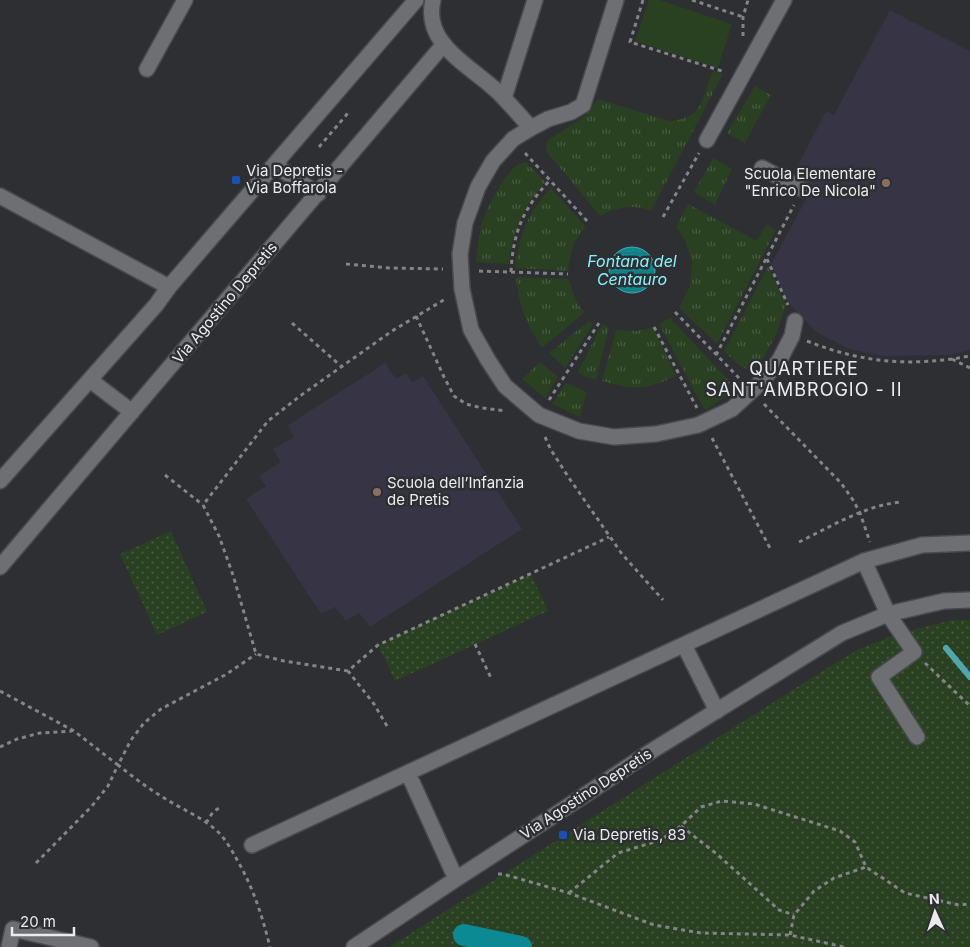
<svg xmlns="http://www.w3.org/2000/svg" width="970" height="947" viewBox="0 0 970 947" font-family="Inter,sans-serif">
<style>
.education{fill:#363445}
.grass{fill:url(#grass-tufts)}
.park{fill:url(#park-dots)}
.pitch{fill:#294021}
.water{fill:url(#water-rules);stroke:#4fa7ae}
.lines{fill:none;stroke-linecap:round;stroke-linejoin:round}
.stream{stroke:#4fa7ae;stroke-width:6}
.canal{stroke:#0c8a93;stroke-width:22}
.minor-casing{stroke:#484a4d;stroke-width:18}
.path{stroke:#838487;stroke-width:3;stroke-dasharray:4 4;stroke-linecap:butt}
.minor{stroke:#6d6f73;stroke-width:15}
.transit-dot{fill:#1a4fb4;stroke:#2d2f32;stroke-width:2}
.education-dot{fill:#8d6e63;stroke:#2d2f32;stroke-width:2}
.labels{text-anchor:middle;stroke-width:5;stroke-linejoin:round;paint-order:stroke}
.poi-label{font-size:15px;fill:#eaebed;stroke:#2d2f32;text-anchor:start}
.street-label{font-size:15px;fill:#eaebed;stroke:#2d2f32}
.water-label{font-size:16px;font-style:italic;fill:#86f3fc;stroke:#2d2f32}
.quarter-label{font-size:18px;letter-spacing:1px;fill:#eaebed;stroke:#2d2f32}
</style>
<defs>
<pattern id="grass-tufts" width="24" height="20" patternUnits="userSpaceOnUse" patternTransform="scale(1.25)"><rect width="24" height="20" fill="#294021"/><path d="M3 7l-1-3M5 7V3M7 7l1-3M15 17l-1-3M17 17v-4M19 17l1-3" fill="none" stroke="#485c42"/></pattern>
<pattern id="park-dots" width="8" height="8" patternUnits="userSpaceOnUse" patternTransform="scale(1.25)"><rect width="8" height="8" fill="#294021"/><path d="M2 2h.1M6 6h.1" fill="none" stroke="#485c42" stroke-width="1.8" stroke-linecap="round"/></pattern>
<pattern id="water-rules" width="6" height="5" patternUnits="userSpaceOnUse" patternTransform="scale(1.25)"><rect width="6" height="5" fill="#0c8a93"/><path d="M0 2.5h6" fill="none" stroke="#207278"/></pattern>
</defs>
<rect width="100%" height="100%" fill="#2d2f32"/>
<path class="education" d="M890,10l80,41v299l-20,5 -67,1 -34,-7 -33,-17 -29,-31 -16,-37 41,-76 -20,-11 34,-66 8,4z
M385,363l11,16 10,-6 6,9 11,-6 99,153 -152,98 -11,-14 -13,8 -11,-14 -14,7 -75,-115 20,-13 -7,-10 22,-14 -8,-13 21,-12 -6,-12z"/>
<path class="grass" d="M713,71l10,3 -72,137c-16,-8 -37,-3 -51,5l-53,-64 -1,-6 3,-7 35,-22 14,-18 71,22c37,-3 31,-22 44,-50z
M755,86l16,9 -26,48 -18,-10z
M713,158l19,11 -17,36 -21,-13z
M526,162l19,20c-22,26 -32,48 -36,82l-33,-2c1,-11 2,-23 5,-35 4,-15 23,-55 38,-63 2,-1 4,-1 7,-2z
M551,188l35,39c-14,16 -15,23 -18,44l-53,-3c5,-35 12,-54 36,-80z
M688,204l69,37 9,-17 10,6 -59,114 -38,-36 11,-22 2,-23 -6,-21 -10,-15z
M768,267l18,38 -10,30 -16,29c-13,14 -26,-4 -36,-13z
M516,277l53,2c3,12 7,25 16,33l-43,36c-16,-25 -23,-40 -26,-71z
M670,318l59,63 3,6 -1,6 -25,17 -3,-3 -44,-83z
M589,321l4,3 -28,44 -16,-15z
M602,324l7,3 -13,53 -10,-3 -8,-5z
M653,327l23,49c-8,3 -17,8 -26,10 -17,3 -32,0 -48,-5l14,-51 20,1z
M540,362l18,15 -13,21 -23,-19z
M566,383l21,9 -7,25 -28,-13z"/>
<path class="park" d="M171,531l36,81 -50,23 -37,-81z
M531,574l17,37 -153,70 -17,-36z
M952,620h18v327h-581l435,-277 35,-21 41,-16z"/>
<path class="pitch" d="M649,0h11l72,24 -14,44 -83,-27z"/>
<path class="water" d="M609 270a23 23 0 1 1 46 0a23 23 0 1 1-46 0Z"/>
<g class="lines">
<path class="stream" d="M946,648l24,29"/>
<path class="canal" d="M464,935l57,12"/>
<g class="minor-casing">
<path id="minor" d="M433,0c-11,45 40,67 66,93 11,11 21,23 32,35
M616,0l-33,105 -12,7 -23,7 -17,9 -18,11 -20,22 -15,26 -13,36 -5,31 2,35 9,41 17,30 17,26 34,29 40,16 35,6 42,-3 42,-9 34,-16 26,-24 21,-24 13,-25 3,-15
M147,69l38,-69
M504,98l31,-98
M707,140l77,-140
M275,165l43,29
M762,168l40,21
M0,196l169,91
M90,380l42,32
M0,481l156,-176 13,-18 247,-287
M864,561l24,53 26,38 -35,25 38,60
M0,567l444,-523
M684,645l33,66
M408,773l48,106
M252,845l612,-284 58,-16 48,-2
M9,947l4,-18 78,18
M354,947l102,-68 94,-61 100,-66 192,-119 46,-19 56,-13 26,-1"/>
</g>
<path class="path" d="M643,0l-13,42 95,30
M692,0l51,17
M743,36v-19l5,-17
M319,147l29,-34
M525,153l64,70
M663,217l36,-64
M767,259l21,46
M346,264l43,4 54,1
M479,271l89,3
M511,272c2,-40 12,-63 39,-92
M675,312l64,66
M416,316l28,61 10,19 12,8 16,4 24,3
M292,323l50,44
M654,327l43,81
M807,341c55,22 104,26 163,15
M716,355l78,-150
M952,359l18,9
M549,400l50,-77
M764,404l77,79 12,17 7,13 10,29
M545,437l6,13 18,28 53,76 41,46
M712,438l59,112
M165,475l38,30
M799,542c33,-16 65,-36 101,-40
M475,644l16,34
M925,663l45,43
M348,671l-64,-10 -28,-7 -23,-79 -14,-39 -16,-31 65,-84 32,-25 92,-65 55,-33
M0,691l74,40 44,34 13,-25 13,-17 17,-14 64,-34 31,-21
M387,726l-13,-22 -26,-33 30,-26 231,-108
M0,747l17,-8 23,-6 32,-2
M206,823l7,-11 6,-4
M681,826l37,29 61,55 15,5
M36,863l56,-57 16,-20 10,-21c14,11 28,22 43,31 18,12 39,20 55,34 9,8 15,19 20,28 17,29 26,57 34,89
M498,874h5l66,19 85,32 47,8 89,2 54,12
M569,893l49,-40 43,-13 20,-14 20,-19 21,-6 32,3 86,27 15,11 11,25 39,26 54,12 11,-1
M790,935l4,-20 20,-24 20,-13 32,-11"/>
<use href="#minor" class="minor"/>
</g>
<g class="transit-dot">
<rect x="231" y="175" width="10" height="10" rx="2.5"/>
<rect x="558" y="830" width="10" height="10" rx="2.5"/>
</g>
<g class="education-dot">
<circle cx="886" cy="183" r="5"/>
<circle cx="377" cy="492" r="5"/>
</g>
<g class="labels">
<g class="poi-label">
<text x="246" y="176">Via Depretis -<tspan x="246" dy="17">Via Boffarola</tspan></text>
<text x="876" y="179" text-anchor="end">Scuola Elementare<tspan x="876" dy="17">"Enrico De Nicola"</tspan></text>
<text x="387" y="488">Scuola dell’Infanzia<tspan x="387" dy="17">de Pretis</tspan></text>
<text x="573" y="840">Via Depretis, 83</text>
</g>
<g class="street-label">
<text transform="translate(225 303) rotate(-50)" y="5">Via Agostino Depretis</text>
<text transform="translate(586 794) rotate(-33)" y="5">Via Agostino Depretis</text>
</g>
<g class="water-label">
<text x="632" y="267">Fontana del<tspan x="632" dy="18">Centauro</tspan></text>
</g>
<g class="quarter-label">
<text x="804" y="375">QUARTIERE<tspan x="804" dy="21">SANT'AMBROGIO - II</tspan></text>
</g>
</g>
<g transform="translate(935 912) rotate(357)" stroke="#2d2f32" stroke-width="4" paint-order="stroke">
<path d="M0-4L9 19L0 12L-9 19Z" fill="#eaebed"/>
<text y="-8" font-size="14" font-weight="bold" text-anchor="middle" fill="#eaebed">N</text>
</g>
<path d="M12 927v8h62v-8" fill="none" stroke="#eaebed" stroke-width="2.5"/>
<text x="20" y="927" font-size="15" fill="#eaebed" stroke="#2d2f32" stroke-width="4" paint-order="stroke">20 m</text>
</svg>
